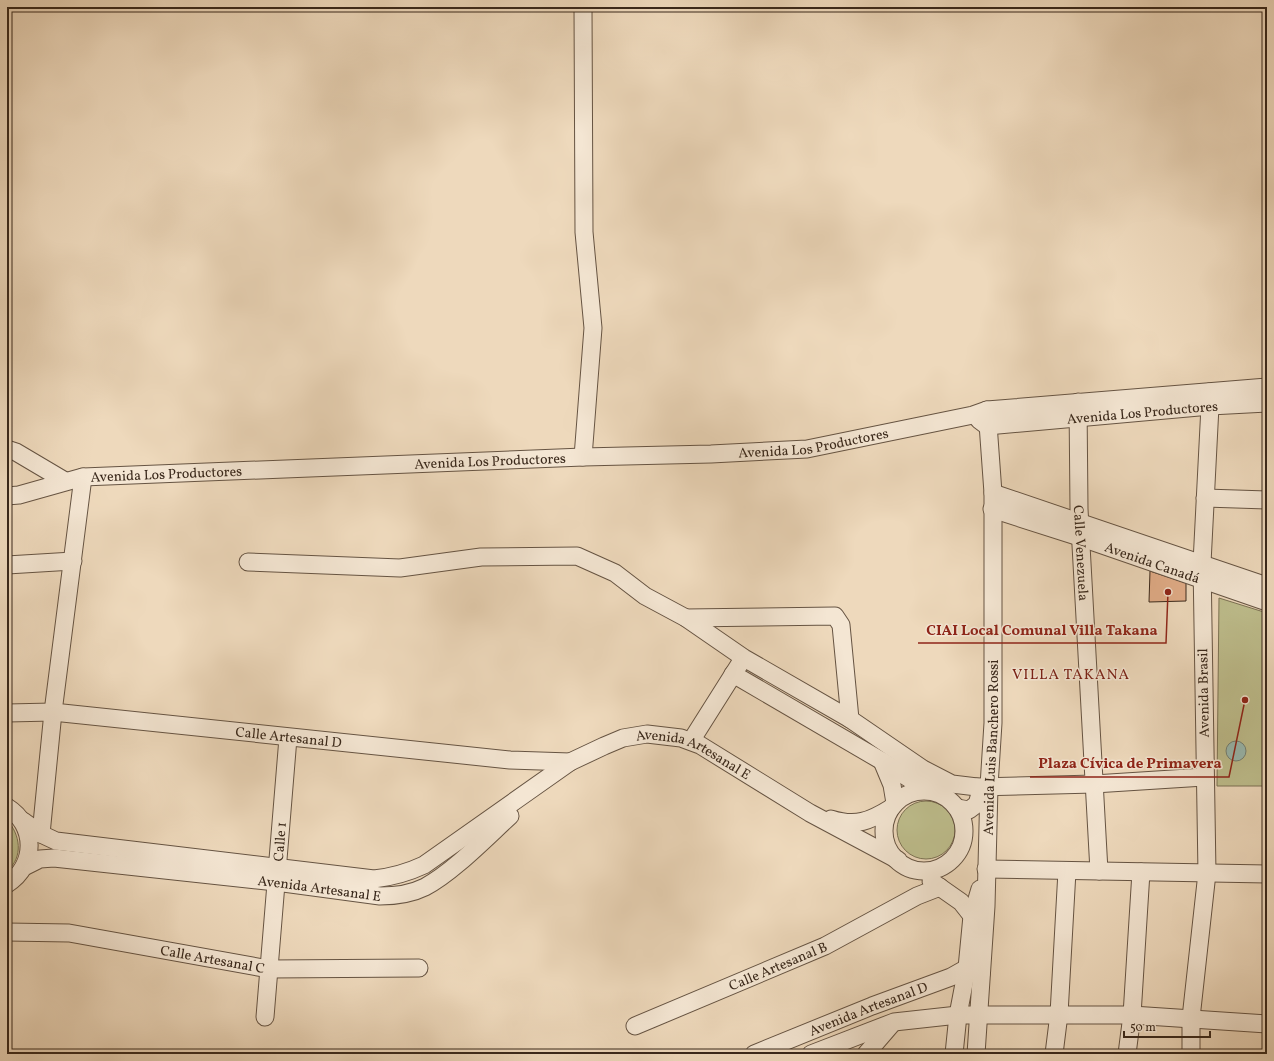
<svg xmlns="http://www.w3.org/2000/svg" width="1274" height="1061" viewBox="0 0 1274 1061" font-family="Vollkorn,serif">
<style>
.green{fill:#bebe8d;stroke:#7c7354}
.water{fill:#99bab1;stroke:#738075}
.building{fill:#e1ac87;stroke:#39281b}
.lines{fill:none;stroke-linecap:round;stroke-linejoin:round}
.minor-casing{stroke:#665443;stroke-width:19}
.minor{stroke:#f4e6d3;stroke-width:17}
.labels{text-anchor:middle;stroke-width:3;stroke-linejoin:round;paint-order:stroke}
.street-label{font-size:14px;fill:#39281b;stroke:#f4e6d3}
.neighbourhood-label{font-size:15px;letter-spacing:1px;fill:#7a1f14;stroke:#f4e6d3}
.leader{fill:none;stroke:#8f2418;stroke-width:1.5}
.callout-dot{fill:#8f2418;stroke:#f4e6d3;stroke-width:1.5}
.callout-label{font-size:15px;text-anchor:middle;font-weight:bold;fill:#8f2418;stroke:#f4e6d3;stroke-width:3;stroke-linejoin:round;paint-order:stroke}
</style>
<rect width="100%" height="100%" fill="#eed9bc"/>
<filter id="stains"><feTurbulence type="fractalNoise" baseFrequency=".005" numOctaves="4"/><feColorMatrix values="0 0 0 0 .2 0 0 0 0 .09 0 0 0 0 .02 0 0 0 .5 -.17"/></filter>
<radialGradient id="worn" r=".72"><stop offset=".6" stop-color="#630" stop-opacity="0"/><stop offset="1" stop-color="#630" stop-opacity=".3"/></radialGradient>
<path class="green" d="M1219,598l48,15v173h-50z
M897 830a29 29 0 1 1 58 0a29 29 0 1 1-58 0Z
M7,820c13,14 17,37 0,51z"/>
<path class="water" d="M1226 751a10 10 0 1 1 20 0a10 10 0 1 1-20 0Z"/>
<path class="building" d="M1150,571l36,12v18l-37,1z"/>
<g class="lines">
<g class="minor-casing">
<g id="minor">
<path id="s1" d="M1078,402l1,107 20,362"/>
<path id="s2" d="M979,420l8,6 223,-20 57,-3"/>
<path d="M7,449l9,3 49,29"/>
<path d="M583,457l10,-129 -9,-96 -1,-225"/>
<path d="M993,493l274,93"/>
<path id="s3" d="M7,496l12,-1 64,-18 500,-20 128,-3 96,-5 166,-34 14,-5 280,-23"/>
<path d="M1205,498l62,2"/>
<path id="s4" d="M992,509l84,27 191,66"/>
<path d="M248,562l152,6 81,-11 96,-1 38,17 30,23 41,22 58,40 106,61"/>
<path d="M7,565l66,-4"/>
<path d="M686,618l149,-2 6,9 9,94 73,50 29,15 25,3 117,-3 110,-7"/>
<path d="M733,674l149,87 34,22 17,8"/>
<path id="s5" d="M7,713l46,-1 457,48 60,2"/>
<path d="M691,741l48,-76"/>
<path d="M882,761l10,24 3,18"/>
<circle cx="924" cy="831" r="40"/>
<path d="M7,807c29,18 30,58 0,77"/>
<path d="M957,808l12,2 8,-6 3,-10 -3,-7"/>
<path d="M831,819c25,8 39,2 60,-11"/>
<path id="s6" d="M23,821l18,13 15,7 318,38c18,-2 33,-6 50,-14l146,-103 34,-16 19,-8 24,-4 34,4 19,7 110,68 88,47"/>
<path d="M41,834l12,-122 30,-235"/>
<path id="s7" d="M24,867l16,-8 14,-1 222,24 104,14c16,0 31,-2 45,-9 27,-14 62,-50 85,-71"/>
<path d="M986,869l281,5"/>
<path d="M931,881l30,21 11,14 8,2"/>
<path id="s8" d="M7,932l62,1 200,36 150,-1"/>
<path id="s9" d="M265,1017l23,-279"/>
<path id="s10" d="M635,1026l190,-80 92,-50 23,-9"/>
<path id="s11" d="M754,1054l118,-48 79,-29 16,-9 14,6"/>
<path d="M811,1054l83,-32 64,-7h174l135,9"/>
<path d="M866,1054l25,-29"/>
<path d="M954,1054l4,-39 9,-47 5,-52 8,-27"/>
<path id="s12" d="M976,1054l10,-148 3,-120 4,-63v-230l-6,-83"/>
<path d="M1054,1054l5,-40 8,-143"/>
<path d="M1127,1054l5,-39 9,-143"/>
<path d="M1191,1054v-36l16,-145 -5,-310 8,-157 -1,-14"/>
</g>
</g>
<use href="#minor" class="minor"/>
</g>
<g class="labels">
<g class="street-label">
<text dy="5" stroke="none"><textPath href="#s2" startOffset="166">Avenida Los Productores</textPath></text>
<text dy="5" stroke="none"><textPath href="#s3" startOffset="810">Avenida Los Productores</textPath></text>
<text dy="5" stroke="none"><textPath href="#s3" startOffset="486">Avenida Los Productores</textPath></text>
<text dy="5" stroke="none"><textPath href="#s3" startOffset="162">Avenida Los Productores</textPath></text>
<text dy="5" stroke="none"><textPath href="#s1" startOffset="151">Calle Venezuela</textPath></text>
<text dy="5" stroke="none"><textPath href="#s4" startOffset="169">Avenida Canadá</textPath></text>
<text transform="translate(1203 693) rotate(-91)" y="5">Avenida Brasil</text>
<text dy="5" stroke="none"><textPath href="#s5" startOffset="283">Calle Artesanal D</textPath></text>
<text dy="5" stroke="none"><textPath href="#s12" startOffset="307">Avenida Luis Banchero Rossi</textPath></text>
<text dy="5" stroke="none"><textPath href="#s6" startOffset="723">Avenida Artesanal E</textPath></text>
<text dy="5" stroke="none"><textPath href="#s9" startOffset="176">Calle 1</textPath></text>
<text dy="5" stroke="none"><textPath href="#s7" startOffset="299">Avenida Artesanal E</textPath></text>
<text dy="5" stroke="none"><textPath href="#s8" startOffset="208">Calle Artesanal C</textPath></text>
<text dy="5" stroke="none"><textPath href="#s10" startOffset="155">Calle Artesanal B</textPath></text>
<text dy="5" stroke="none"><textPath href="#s11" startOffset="123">Avenida Artesanal D</textPath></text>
</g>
<g class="neighbourhood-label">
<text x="1071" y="679">VILLA TAKANA</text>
</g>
</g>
<path class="leader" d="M1168 592L1166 643H918M1245 700L1229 777H1030"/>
<g class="callout-dot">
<circle cx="1168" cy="592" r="4"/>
<circle cx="1245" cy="700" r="4"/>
</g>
<g class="callout-label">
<text x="1042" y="635">CIAI Local Comunal Villa Takana</text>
<text x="1130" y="768">Plaza Cívica de Primavera</text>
</g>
<rect width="1274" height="1061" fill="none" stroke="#eed9bc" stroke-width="24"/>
<rect x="8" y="8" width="1258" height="1045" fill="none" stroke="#39281b" stroke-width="2"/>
<rect x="12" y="12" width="1250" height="1037" fill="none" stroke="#39281b"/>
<path d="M1124 1031v6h86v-6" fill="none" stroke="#39281b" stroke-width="2"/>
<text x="1130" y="1031" font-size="12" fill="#39281b" stroke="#f4e6d3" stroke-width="3" paint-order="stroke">50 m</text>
<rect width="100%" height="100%" filter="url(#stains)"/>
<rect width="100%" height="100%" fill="url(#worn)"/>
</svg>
